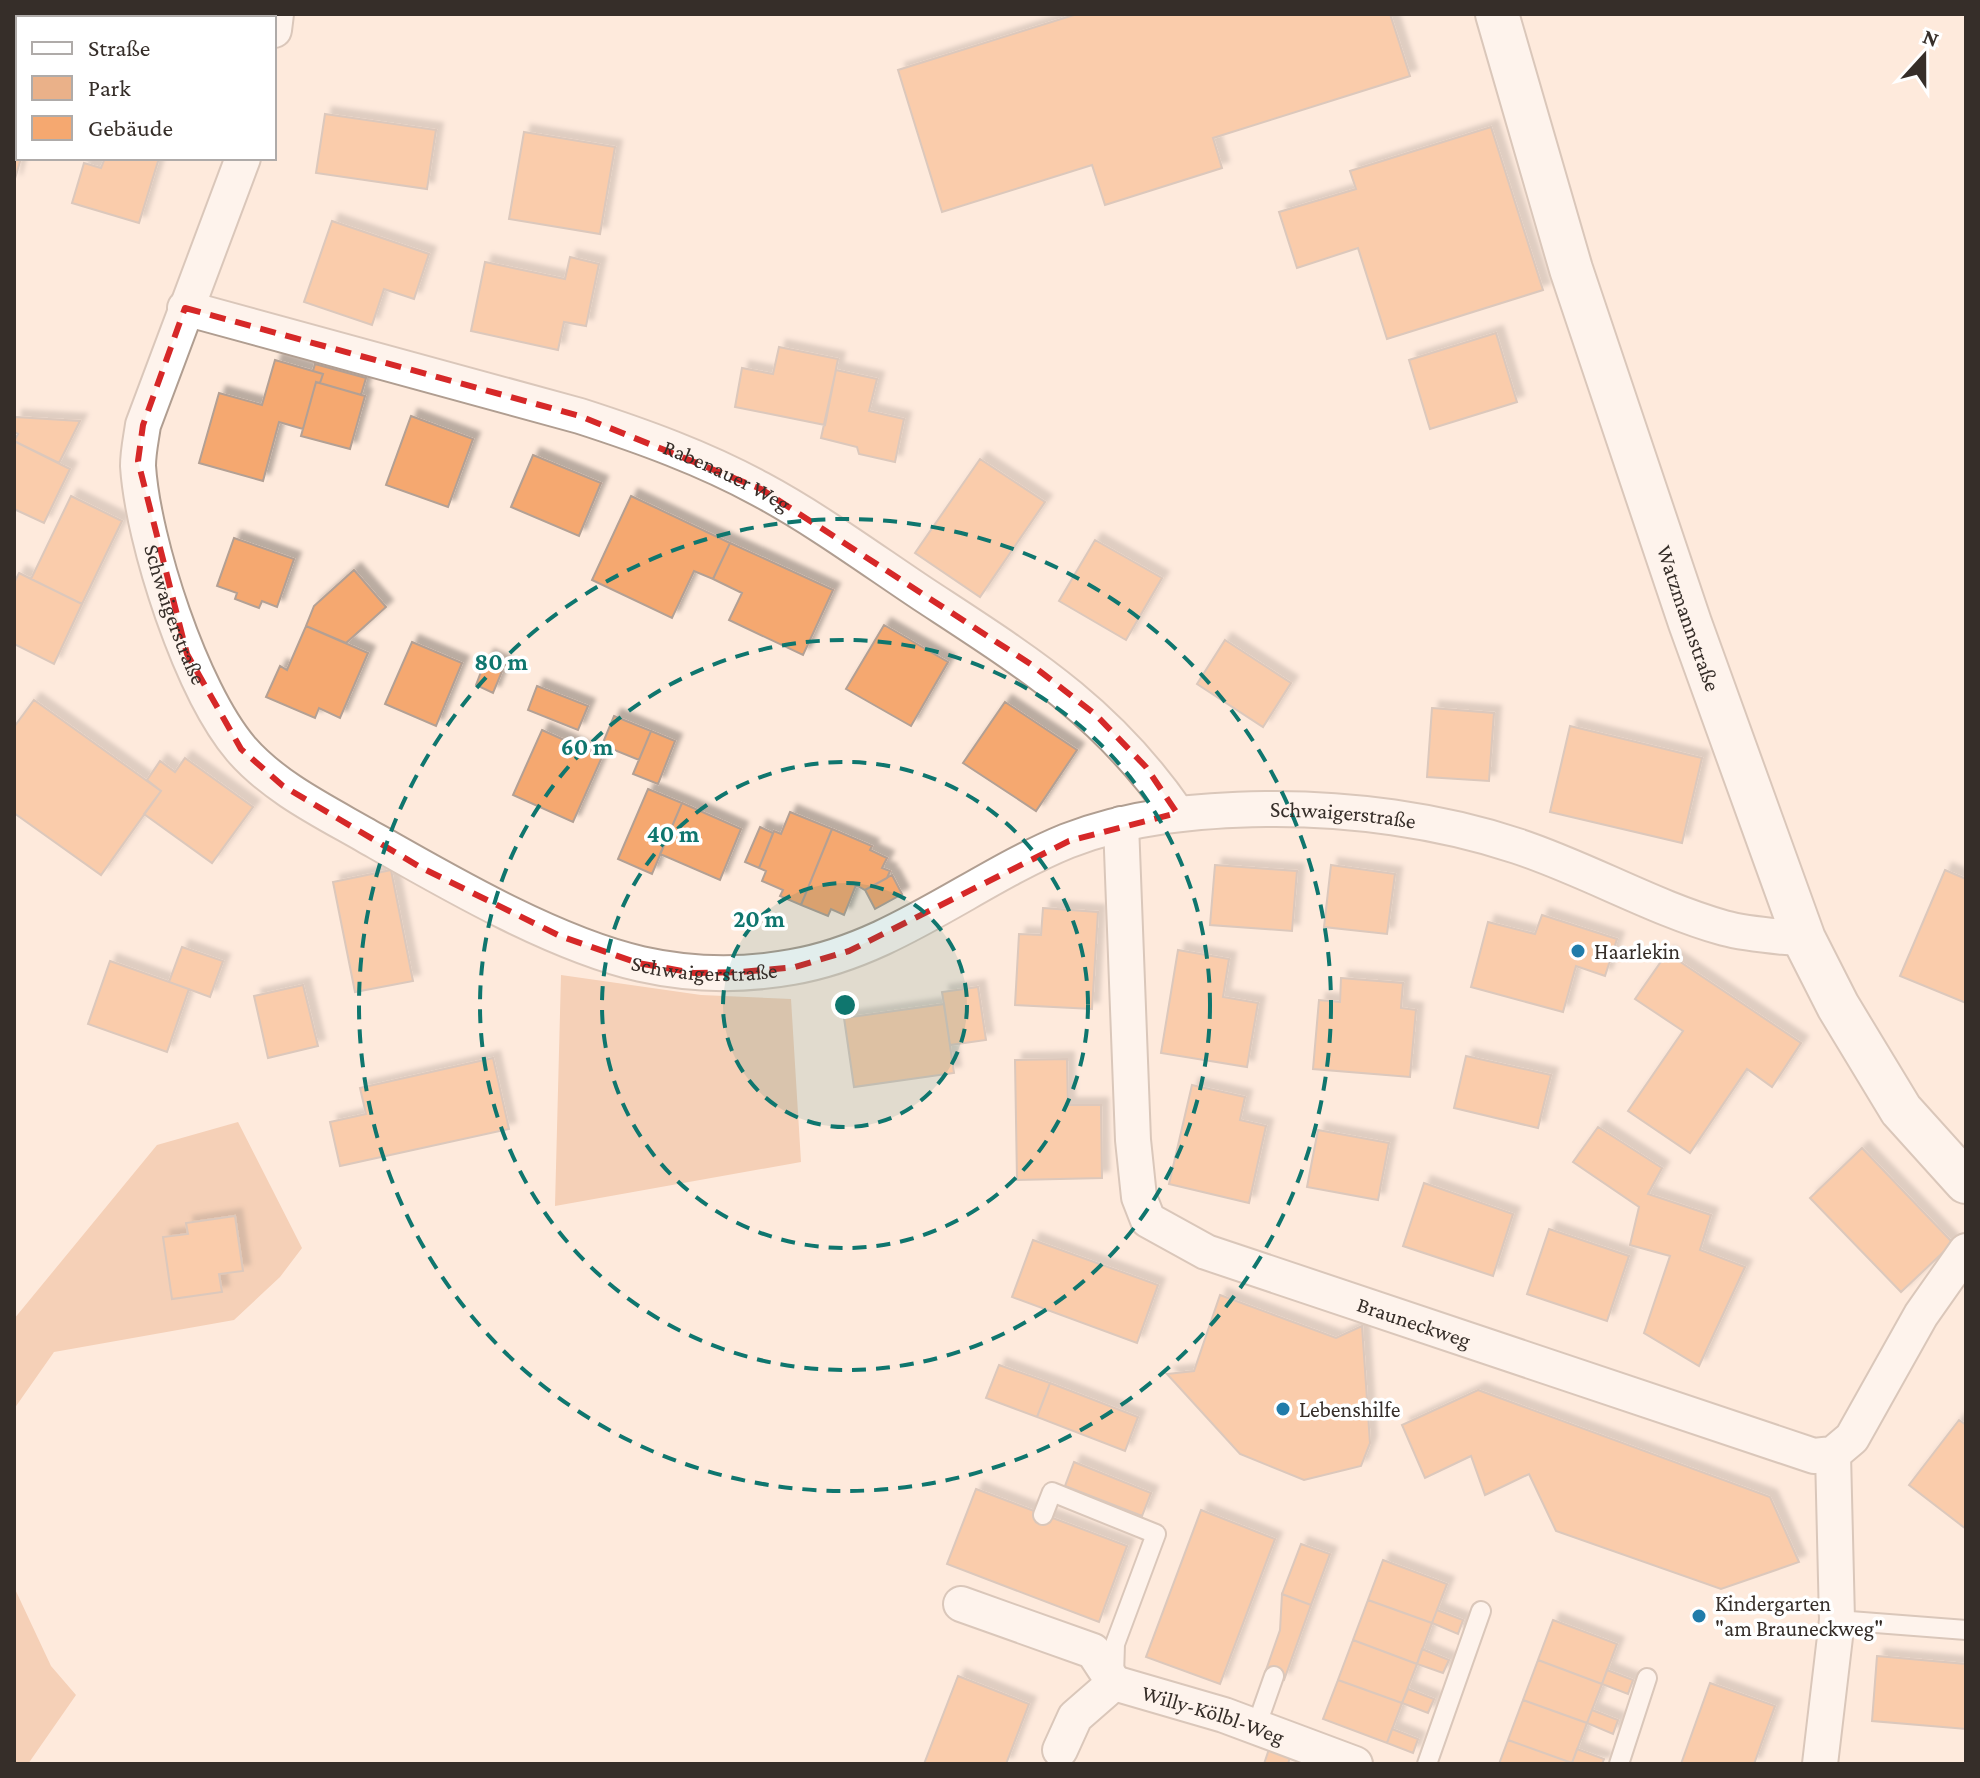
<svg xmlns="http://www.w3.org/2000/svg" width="1980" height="1778" viewBox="0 0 1980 1778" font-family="'Crimson Pro',serif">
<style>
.green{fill:#eab189}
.building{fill:#f5a870;stroke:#b3a094;stroke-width:2;filter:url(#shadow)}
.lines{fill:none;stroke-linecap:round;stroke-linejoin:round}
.service-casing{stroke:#b09e91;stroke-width:22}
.minor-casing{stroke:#b09e91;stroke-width:38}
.tertiary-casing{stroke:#b09e91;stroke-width:46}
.service{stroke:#fff;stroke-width:18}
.minor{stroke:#fff;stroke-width:34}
.tertiary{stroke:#fff;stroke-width:42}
.marked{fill:none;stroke:#d62828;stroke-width:6;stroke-dasharray:16 10;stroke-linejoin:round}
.ring{fill:none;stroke:#0f766e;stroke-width:4;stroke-dasharray:14 10}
.poi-dot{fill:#217caa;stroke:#fff;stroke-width:3}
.labels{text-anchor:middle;stroke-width:7;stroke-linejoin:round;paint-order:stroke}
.street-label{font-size:22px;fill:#362e29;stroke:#fff}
.poi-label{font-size:22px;fill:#362e29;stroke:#fff;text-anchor:start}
.centre{fill:#0f766e;stroke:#fff;stroke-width:4}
.ring-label{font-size:24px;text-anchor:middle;font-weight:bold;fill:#0f766e;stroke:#fff;stroke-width:7;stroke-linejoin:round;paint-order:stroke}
</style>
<defs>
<filter id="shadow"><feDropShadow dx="7" dy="-7" stdDeviation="2" flood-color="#0004"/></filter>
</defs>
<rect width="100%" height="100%" fill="#feeadc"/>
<path class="green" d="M561,975l140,20 90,4 10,163 -246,44z
M238,1122l64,126 -22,29 -46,43 -180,32 -40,57v-90l143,-174z
M14,1587l37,79 25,29 -48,69h-14z"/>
<path class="building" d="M1077,14h313l20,62 -197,62 9,30 -117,37 -13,-40 -150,47 -44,-142z
M325,114l111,16 -9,59 -111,-16z
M1491,127l52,163 -156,49 -29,-91 -61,20 -18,-56 77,-23 -6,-18z
M524,132l91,15 -15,87 -91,-15z
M14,138l4,1v19h3l-7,24z
M105,158h54l-20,65 -67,-20 12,-40 17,5z
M332,221l97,33 -15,45 -30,-10 -12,36 -68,-23z
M570,257l29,7 -13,62 -22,-4 -6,28 -87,-19 14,-69 80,17z
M1496,333l21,69 -87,27 -21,-69z
M779,347l59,12 -13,66 -90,-18 7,-39 31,6z
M275,360l48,14 -3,9 -4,-1 -13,47 -24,-7 -16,59 -64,-18 20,-70 43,12z
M315,364l51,14 -5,17 -41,-12 3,-9 -10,-3z
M836,370l41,9 -8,32 35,8 -9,43 -36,-8 -2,-7 -36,-9z
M316,382l49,14 -15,53 -49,-13z
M411,416l62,23 -25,68 -62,-22z
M15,417l65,4 -21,42 -45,-22 4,-7 -4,-2z
M14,441l56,28 -26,54 -30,-14z
M533,455l68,28 -22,53 -68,-29z
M980,459l65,43 -65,95 -65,-44z
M71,496l51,25 -40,83 -51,-25z
M631,496l99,47 -17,36 -19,-8 -22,47 -80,-38z
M234,538l60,21 -17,48 -15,-6 -3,7 -24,-9 2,-6 -20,-7z
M1095,540l67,38 -36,62 -67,-39z
M730,543l103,47 -30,65 -74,-35 13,-27 -29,-14z
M354,570l32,37 -40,36 -40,-17 8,-20z
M19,573l63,31 -28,60 -40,-20v-61z
M884,625l64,37 -37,64 -65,-37z
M306,626l62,27 -28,65 -21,-10 -4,10 -49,-21 14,-31 7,4z
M1225,640l66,43 -28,44 -66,-43z
M412,642l50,21 -26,63 -51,-22z
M487,656l18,8 -12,29 -17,-8z
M537,686l51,20 -10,24 -50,-20z
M34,700l127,91 -60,84 -87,-62v-86z
M1005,702l72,48 -41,61 -73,-48z
M1432,708l62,5 -5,68 -62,-4z
M614,716l37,15 -12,29 -37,-15z
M1570,726l132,32 -20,85 -132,-31z
M542,730l60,27 -29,65 -60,-27z
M651,731l24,10 -17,43 -25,-10z
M185,758l68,49 -41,56 -68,-49 17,-23 -14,-11 13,-19 15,11z
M648,789l34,14 -30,71 -34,-15z
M682,803l59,26 -21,51 -60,-26z
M790,812l42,17 -31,76 -21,-9 3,-6 -21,-9 4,-10 -7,-3 15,-37 7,3z
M760,827l13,6 -14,35 -14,-6z
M832,829l40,17 -2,4 17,8 -5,10 8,3 -3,7 -22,12 -9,-5 -12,30 -13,-6 -3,7 -27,-11z
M1215,865l82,6 -5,60 -82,-6z
M1331,865l64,9 -8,60 -63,-7z
M391,870l22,111 -58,11 -22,-110z
M1945,870l21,9v124l-66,-27z
M892,875l10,19 -27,15 -10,-19z
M1043,908l55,4 -6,97 -77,-4 4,-71 22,1z
M1542,915l75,24 -12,37 -29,-10 -13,46 -92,-25 17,-65 47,12z
M182,947l41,14 -13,36 -41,-15z
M1178,950l51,9 -6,38 35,6 -11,64 -86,-14z
M1667,953l134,90 -29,44 -25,-18 -57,84 -62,-42 55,-80 -48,-32z
M110,961l79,28 -22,63 -79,-28z
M1341,978l62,5 -2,25 15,2 -6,67 -97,-8 6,-69 21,2z
M303,985l15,61 -50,12 -14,-62z
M978,987l8,53 -36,5 -8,-53z
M944,1004l10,69 -100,14 -10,-69z
M1466,1056l85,19 -13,53 -84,-20z
M493,1058l16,71 -169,37 -10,-44 36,-8 -6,-26z
M1067,1059l1,46h33l1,73 -85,2 -2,-120z
M1192,1085l53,12 -5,23 26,6 -17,77 -80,-19z
M1598,1127l64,41 -14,26 63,21 -11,35 45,17 -46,99 -55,-33 26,-77 -40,-11 9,-38 -66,-45z
M1318,1130l71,13 -11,57 -71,-13z
M1862,1148l91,95 -52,49 -91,-94z
M1424,1183l89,31 -20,62 -90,-30z
M235,1216l8,55 -24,3 3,18 -50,7 -9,-62 25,-3 -2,-11z
M1549,1229l80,27 -22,65 -80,-27z
M1033,1240l125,45 -21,58 -125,-46z
M1220,1295l116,43 26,-12 8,117 -9,23 -57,14 -64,-26 -73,-80 27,-3z
M999,1365l51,18 -13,34 -51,-19z
M1050,1383l88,34 -13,34 -88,-34z
M1478,1390l292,107 29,65 -78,27 -165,-58 -27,-57 -44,21 -14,-39 -46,22 -23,-53z
M1959,1420l7,5v104l-57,-44z
M1074,1462l77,31 -9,23 -77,-30z
M976,1489l151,57 -28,76 -152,-58z
M1201,1510l74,29 -55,145 -74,-27z
M1301,1544l29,10 -19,51 -29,-11z
M1383,1560l64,24 -15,39 -64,-23z
M1282,1594l29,11 -27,75 -19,-7 15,-43z
M1368,1600l64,23 -15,41 -64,-24z
M1437,1610l26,10 -5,14 -26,-11z
M1553,1620l64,24 -15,40 -64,-24z
M1353,1640l64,24 -15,39 -64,-23z
M1422,1649l27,11 -6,13 -26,-9z
M1877,1656l89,8v65l-94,-8z
M1538,1660l64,24 -15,39 -64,-23z
M1607,1670l26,10 -5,14 -26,-10z
M958,1676l71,28 -23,60h-82z
M1338,1680l64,23 -15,40 -64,-24z
M1710,1683l65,23 -21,58h-73z
M1408,1689l26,10 -6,14 -26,-10z
M1523,1700l64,23 -15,40 -64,-23z
M1592,1710l26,10 -5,14 -26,-11z
M1392,1729l26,10 -5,14 -26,-10z
M1508,1740l64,23v1h-73z
M1269,1749l21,8 -2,7h-24z
M1577,1749l27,10 -2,5 -30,-1z"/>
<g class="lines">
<g class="service-casing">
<path id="service" d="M1043,1515l9,-23 104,42 -41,110 -1,32
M1837,1620l129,10
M1256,1727l18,-51
M1427,1764l54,-153
M1619,1764l28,-86"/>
</g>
<g class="minor-casing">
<g id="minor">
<path d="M274,30l2,-16"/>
<path id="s1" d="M243,158l-100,267c-2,14 -5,27 -5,41 5,76 53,224 103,283 33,38 82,62 124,86 79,45 188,109 276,129 49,11 101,12 151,3 101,-17 182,-88 275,-126 64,-25 132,-31 199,-32 82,-1 173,11 251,37 70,23 136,62 207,82 26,7 54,8 80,11"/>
<path id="s2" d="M185,308l395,108c62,20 123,42 180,73 56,30 109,69 163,105 102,67 183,116 254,219"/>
<path id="s3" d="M1121,824l12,316 6,57 9,23 58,32 608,204 19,-2 19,-16 69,-123 45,-64"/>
<path d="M961,1604l132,47 21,32 -39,34 -15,33"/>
<path id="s4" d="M1114,1683l110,32 131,49"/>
<path d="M1820,1764l17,-144 -4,-166"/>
</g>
</g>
<g class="tertiary-casing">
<g id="tertiary">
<path id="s5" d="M1497,14l74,255 119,354 114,316 34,67 63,104 65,72"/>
</g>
</g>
<use href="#service" class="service"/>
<use href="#minor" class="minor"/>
<use href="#tertiary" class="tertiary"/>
</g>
<path d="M0 0H1980V1778H0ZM185,308l395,108 181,73 271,176 64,50 50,52 31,46 -108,28 -220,110 -54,16 -53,5 -48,1 -56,-10 -78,-27 -140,-69 -137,-81 -42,-37 -54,-95 -49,-193 5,-36z" fill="#feeadc" fill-opacity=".55" fill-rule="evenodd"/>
<path class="marked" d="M185,308l395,108 181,73 271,176 64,50 50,52 31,46 -108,28 -220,110 -54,16 -53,5 -48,1 -56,-10 -78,-27 -140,-69 -137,-81 -42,-37 -54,-95 -49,-193 5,-36z"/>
<circle cx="845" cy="1005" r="122" fill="#0f766e" fill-opacity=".12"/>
<g class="ring">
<circle cx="845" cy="1005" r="122"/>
<circle cx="845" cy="1005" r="243"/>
<circle cx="845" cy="1005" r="365"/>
<circle cx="845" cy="1005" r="486"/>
</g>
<g class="poi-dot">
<circle cx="1578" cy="951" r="8"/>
<circle cx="1283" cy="1409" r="8"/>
<circle cx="1699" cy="1616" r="8"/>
</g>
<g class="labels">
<g class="street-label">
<text dy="8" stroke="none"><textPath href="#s2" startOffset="568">Rabenauer Weg</textPath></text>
<text dy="8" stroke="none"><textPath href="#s1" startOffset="480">Schwaigerstraße</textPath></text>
<text dy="8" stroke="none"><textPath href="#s5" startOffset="634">Watzmannstraße</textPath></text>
<text dy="8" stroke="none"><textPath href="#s1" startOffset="1824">Schwaigerstraße</textPath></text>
<text dy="8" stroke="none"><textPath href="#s1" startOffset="1152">Schwaigerstraße</textPath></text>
<text dy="8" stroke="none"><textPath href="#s3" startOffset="684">Brauneckweg</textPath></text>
<text dy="8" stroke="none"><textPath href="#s4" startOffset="104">Willy-Kölbl-Weg</textPath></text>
</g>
<g class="poi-label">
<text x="1594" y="959">Haarlekin</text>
<text x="1299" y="1417">Lebenshilfe</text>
<text x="1715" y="1611">Kindergarten<tspan x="1715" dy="25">"am Brauneckweg"</tspan></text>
</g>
</g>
<circle cx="845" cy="1005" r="12" class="centre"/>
<g class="ring-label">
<text x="501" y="670">80 m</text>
<text x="587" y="755">60 m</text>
<text x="673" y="842">40 m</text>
<text x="759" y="927">20 m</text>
</g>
<rect width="1980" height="1778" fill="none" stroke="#362e29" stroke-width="32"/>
<rect x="16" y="16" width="260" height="144" fill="#ffffff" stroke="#afaba9" stroke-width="2"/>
<rect x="32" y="42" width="40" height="12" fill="#ffffff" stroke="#afaba9" stroke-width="2"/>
<text x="88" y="56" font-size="24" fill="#362e29">Straße</text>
<rect x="32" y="76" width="40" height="24" fill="#eab189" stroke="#afaba9" stroke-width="2"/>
<text x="88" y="96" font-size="24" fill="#362e29">Park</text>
<rect x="32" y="116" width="40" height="24" fill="#f5a870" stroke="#afaba9" stroke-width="2"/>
<text x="88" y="136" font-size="24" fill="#362e29">Gebäude</text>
<g transform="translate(1924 56) rotate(21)" stroke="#ffffff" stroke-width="6" paint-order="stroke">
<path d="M0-6L14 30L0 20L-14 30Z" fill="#362e29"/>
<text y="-12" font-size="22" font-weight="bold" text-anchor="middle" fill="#362e29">N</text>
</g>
</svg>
